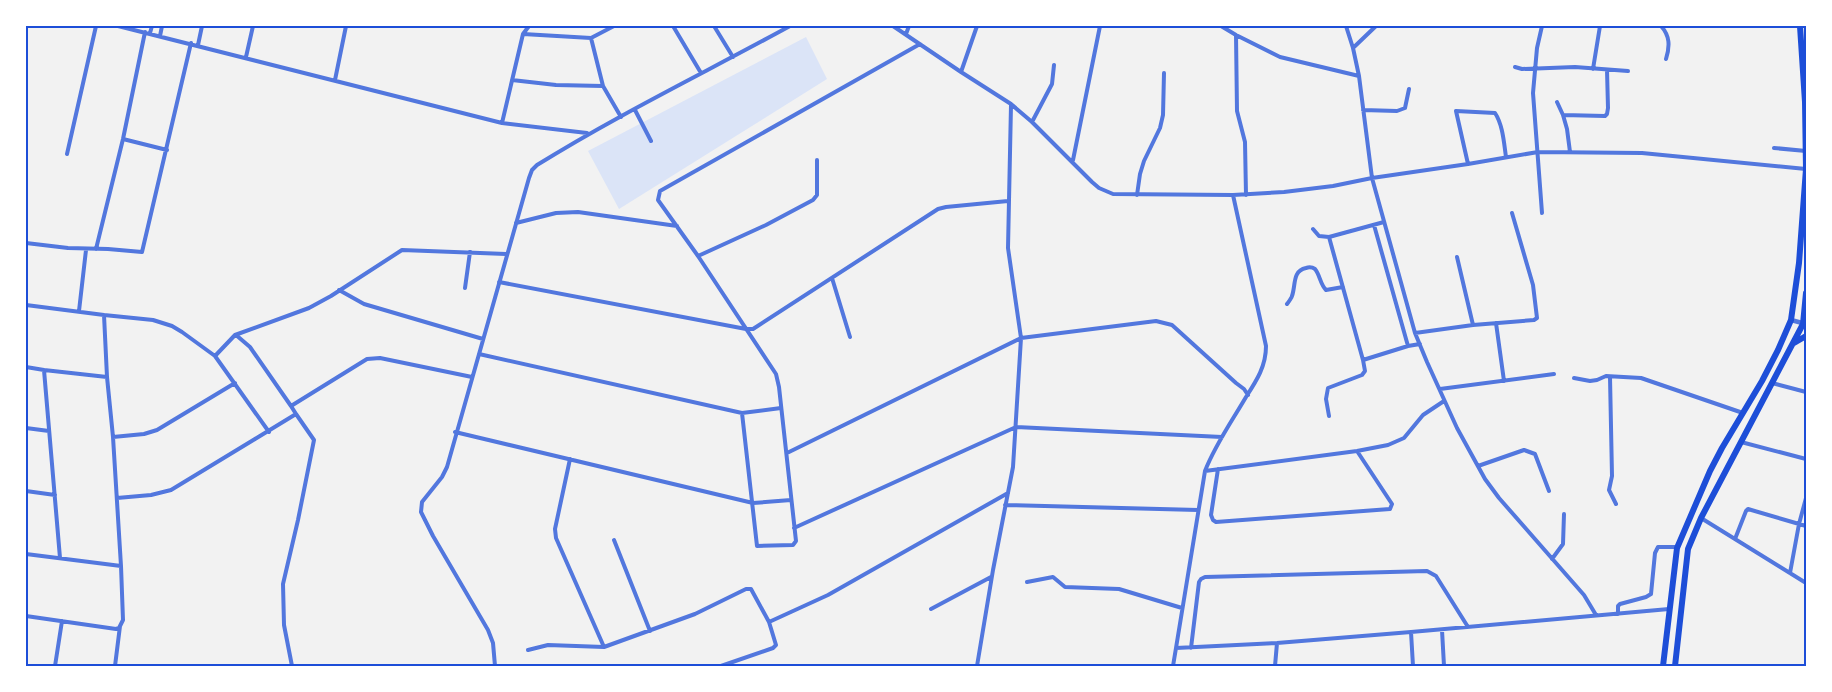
<svg xmlns="http://www.w3.org/2000/svg" width="1832" height="692" viewBox="0 0 1832 692" font-family="'Asap Condensed',sans-serif">
<style>
.green{fill:#dbe4f7}
.lines{fill:none;stroke-linecap:round;stroke-linejoin:round}
.minor{stroke:#5277de;stroke-width:4}
.tertiary{stroke:#5277de;stroke-width:4.5}
.trunk{stroke:#1d4ed8;stroke-width:6}
.neatline{fill:none;stroke:#1d4ed8;stroke-width:2}
</style>
<rect width="100%" height="100%" fill="#f2f2f2"/>
<path class="green" d="M806,37l21,42 -208,130 -31,-58z"/>
<g class="lines">
<path class="minor" d="M118,26l384,97 85,10
M673,26l28,47
M714,26l19,31
M893,26l68,46 50,32 21,18 60,60 7,6 14,6 120,1 51,-3 49,-6 39,-8 96,-14 70,-12 104,1 164,16
M1221,26l15,9 44,22 79,19
M1346,26l7,22
M1376,26l-23,22 6,28 13,102 43,155 12,29 30,66 28,51 14,19 85,97 12,20
M1661,26c9,10 9,20 5,33
M150,33l2,-7
M523,34l6,-8
M906,34l3,-8
M1236,35l1,76 8,31 1,53
M160,36l2,-10
M591,38l12,48 18,31
M591,38l23,-12
M198,45l4,-19
M246,57l7,-31
M1515,67l7,2 53,-2 53,4
M1593,69l7,-43
M961,72l16,-46
M335,80l11,-54
M512,80l44,5 47,1
M1557,102l6,13 42,1 2,-2 1,-6 -1,-38
M635,110l16,31
M1363,110l34,1 8,-3 4,-19
M1563,115l4,14 3,23
M1032,122l20,-38 2,-19
M502,123l21,-89 68,4
M123,139l44,11
M1774,148l32,3
M67,154l29,-128
M817,160v35l-4,5 -47,25 -68,31 -40,-56 2,-9 260,-147
M1073,160l27,-134
M1468,164l-12,-53 39,2c8,12 9,31 11,44
M1137,195l3,-21 4,-13 16,-33 3,-13 1,-42
M1542,213l-9,-120 4,-45 5,-22
M516,223l40,-10 22,-1 99,14
M1374,225l34,121 12,-2
M1313,229l6,7 10,1 55,-15
M1329,237l34,123 45,-14
M26,243l42,5 40,1 34,3 49,-209
M96,249l27,-110 22,-107
M698,256l78,118 3,13 17,154 -3,4 -36,1 -15,-133
M1457,257l16,68
M832,278l18,59
M499,282l247,47h7l185,-120 8,-2 62,-6
M465,288l5,-36
M339,290l25,14 119,35
M1287,304c1,-1 5,-7 5,-8 4,-11 0,-25 14,-28 3,-1 6,-1 9,1 5,6 5,15 11,21l17,-3
M26,305l78,10 3,62 6,60 8,129
M79,311l7,-61
M104,315l49,5 19,6 10,6 33,24 54,76
M1496,323l8,58
M1415,333l58,-8 61,-5 3,-2 -4,-33 -21,-72
M236,335l14,12 41,59
M479,354l263,59 39,-5
M215,356l20,-21 74,-27 22,-12 71,-46 104,4
M26,367l18,3 16,188
M44,370l63,7
M1610,377l2,99 -3,14 7,14
M1574,378l16,3 7,-1 9,-4 35,2 102,35
M1772,383l34,9
M1440,389l114,-15
M1329,416l-3,-17 2,-11 34,-13 3,-4 -2,-11
M26,428l23,3
M455,432l298,71 38,-3
M113,437l31,-3 13,-4 78,-47
M1741,442l65,17
M787,453l234,-115 135,-17 16,4 64,58 8,6 4,6
M570,459l-15,70 1,9 48,109
M1478,466l46,-16 11,4 14,37
M1218,469l-7,46 2,5 3,2 174,-13 2,-5 -35,-53
M1205,471l152,-20 31,-6 16,-7 19,-23 21,-14
M26,491l29,4
M117,498l34,-3 20,-5 125,-76 -5,-8 76,-47 13,-1 92,19
M1005,505l193,5
M1701,518l105,65
M794,528l222,-101 206,10
M1735,539l11,-28 2,-2 58,17
M614,540l36,91
M26,554l95,12 2,54 -4,8 -3,1 -90,-13
M1552,559l11,-15 1,-30
M1790,573l9,-49 7,-26
M1027,582l26,-5 12,10 54,2 63,19
M931,609l60,-32
M1618,614v-8l2,-2 26,-7 5,-3 4,-41 3,-6h18
M769,622l59,-27 180,-102
M1442,630l2,36
M1411,632l2,34
M1176,648l29,-177c10,-26 27,-50 41,-74 11,-17 20,-31 20,-51l-33,-151
M1191,648l8,-66 2,-3 4,-2 222,-6 9,5 32,51
M528,650l20,-5 56,2 91,-33 51,-25h5l18,33 7,23 -3,3 -52,18
M55,666l7,-45
M115,666l5,-40
M292,666l-8,-41 -1,-41 15,-64 16,-80 -18,-26
M495,666l-2,-23 -5,-13 -55,-94 -12,-24 1,-10 20,-25 5,-10 82,-289 3,-8 5,-5c82,-51 169,-93 253,-139
M977,666l16,-96 20,-103 8,-129 -13,-90 3,-143
M1173,666l3,-18 101,-5 134,-11 258,-23
M1275,666l2,-23"/>
<path class="tertiary" d="M1791,320l15,4"/>
<path class="trunk" d="M1794,343l12,-7
M1663,666l14,-118 33,-77 12,-23 40,-67 16,-31 13,-30 8,-57 7,-94 -1,-67 -5,-76
M1675,666l13,-117 13,-31 102,-194 3,-31"/>
</g>
<rect width="1832" height="692" fill="none" stroke="#ffffff" stroke-width="54"/>
<rect x="27" y="27" width="1778" height="638" class="neatline"/>
</svg>
